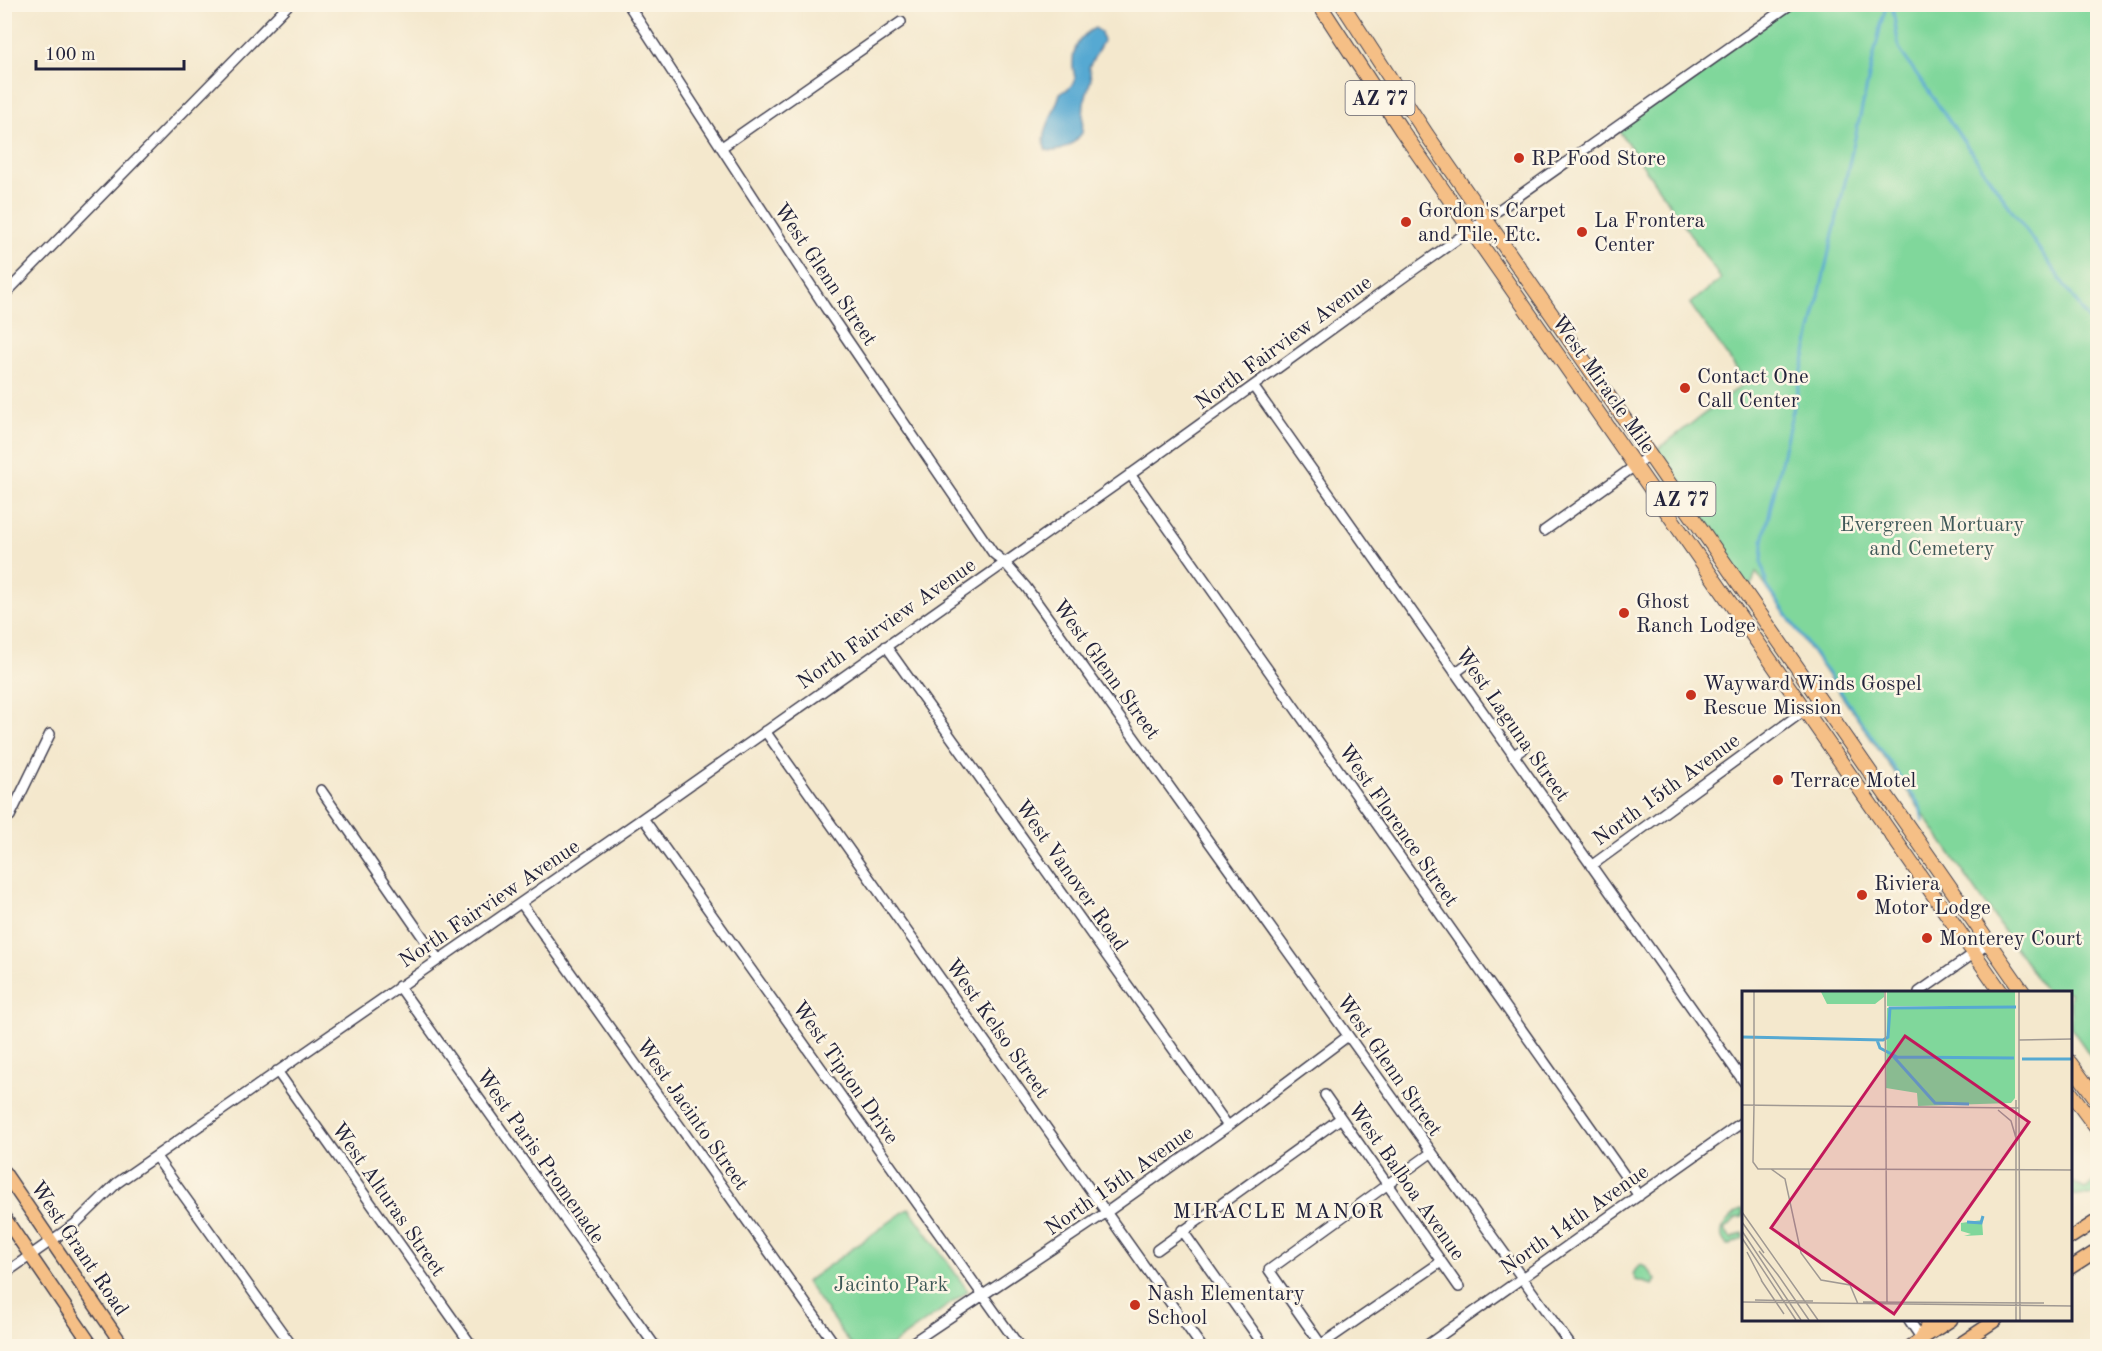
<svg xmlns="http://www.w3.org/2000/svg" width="2102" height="1351" viewBox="0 0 2102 1351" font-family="'Old Standard TT',serif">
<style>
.green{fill:#80d79b;stroke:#517c6b;stroke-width:1.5}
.water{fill:#56a9d2;stroke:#3c6686;stroke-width:1.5}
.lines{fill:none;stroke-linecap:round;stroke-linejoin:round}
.stream{stroke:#56a9d2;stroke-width:3}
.minor-casing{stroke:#424051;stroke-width:12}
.major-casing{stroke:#424051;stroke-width:15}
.highway-casing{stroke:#424051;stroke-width:16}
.minor{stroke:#fff;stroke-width:9}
.major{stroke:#f5bf86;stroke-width:12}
.highway{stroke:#f5bf86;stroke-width:14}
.poi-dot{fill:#c8321e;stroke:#fcf5e5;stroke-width:2}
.labels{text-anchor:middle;stroke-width:5;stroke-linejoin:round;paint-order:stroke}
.shield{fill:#fcf5e5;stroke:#63616e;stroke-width:1.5}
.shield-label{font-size:20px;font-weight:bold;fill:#22223b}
.poi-label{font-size:21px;fill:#22223b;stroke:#fcf5e5;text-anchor:start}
.street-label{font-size:21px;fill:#22223b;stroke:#fcf5e5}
.park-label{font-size:21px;fill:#3e5858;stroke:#fcf5e5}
.neighbourhood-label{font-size:22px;letter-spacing:1.5px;fill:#22223b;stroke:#fcf5e5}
.inset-river{fill:none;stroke:#56a9d2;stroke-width:3}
.inset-road{fill:none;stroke:#a09993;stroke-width:1.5}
.view{fill:#c2185b;fill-opacity:0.15;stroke:#c2185b;stroke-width:3}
.inset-edge{fill:none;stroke:#22223b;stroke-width:3}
</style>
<rect width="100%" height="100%" fill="#fcf5e5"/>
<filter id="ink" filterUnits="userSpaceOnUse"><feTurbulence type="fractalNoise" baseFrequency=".0167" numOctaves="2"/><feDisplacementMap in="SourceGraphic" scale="12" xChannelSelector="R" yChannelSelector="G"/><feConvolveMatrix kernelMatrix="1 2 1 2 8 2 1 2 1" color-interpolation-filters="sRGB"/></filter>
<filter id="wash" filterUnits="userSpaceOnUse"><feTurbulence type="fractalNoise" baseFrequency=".008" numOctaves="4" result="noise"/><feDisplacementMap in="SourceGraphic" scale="24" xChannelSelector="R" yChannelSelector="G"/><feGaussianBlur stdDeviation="1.35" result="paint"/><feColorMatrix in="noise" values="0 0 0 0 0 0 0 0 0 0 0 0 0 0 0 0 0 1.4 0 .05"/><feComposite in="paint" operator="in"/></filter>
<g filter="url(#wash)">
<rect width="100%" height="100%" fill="#f4e8cd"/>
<path class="green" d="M1791,5h306v1060l-26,-37 -1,-36h-24l-290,-420 -8,24 -98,-141 96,-73 -56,-78 31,-25 -104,-151z
M2097,1180v14l-4,2 -22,-1v-14l14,8z
M909,1208l59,83 -77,55h-39l-46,-64z
M1741,1209h2v8l-7,1 -12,12 7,9 12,-6v5l-13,7h-3c-14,-14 2,-27 14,-36z
M1641,1265l6,3 9,12 -3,5 -17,-5 -3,-6 3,-5z"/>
<path class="water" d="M1095,28l6,4 2,9 -14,26 2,12 -7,24 -2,30c-8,11 -21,21 -36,17 -8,-15 11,-41 14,-57l8,-4 7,-7c1,-7 -3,-12 -2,-19 0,-16 8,-28 22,-35z"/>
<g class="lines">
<path class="stream" d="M1887,4l-5,16 -119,521 -1,22 5,23 153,220 3,15
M1892,4l7,45 199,284"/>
</g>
</g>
<g filter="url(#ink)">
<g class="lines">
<g class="minor-casing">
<path id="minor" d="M628,4l197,303 168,246 11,9 22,25 545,759
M722,147l179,-125
M4,295l285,-291
M1253,386l491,696
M1130,474l509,722
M1544,531l106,-76
M886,646l342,480
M1455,673l12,-9
M765,731l436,615
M1513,756l11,-8
M321,790l117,169
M643,818l376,528
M4,819l6,-3 40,-82
M1591,866l229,-167
M521,903l315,443
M399,986l256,360
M1919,992l70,-49
M277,1071l195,275
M1325,1095l134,192
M156,1157l136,189
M1182,1230l82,116
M1157,1250l184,-132
M4,1274l71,-50 42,-41 526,-365 495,-349 277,-200 376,-265
M1909,1320l13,19
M907,1346l200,-134 121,-86 120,-90
M1319,1346l122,-84
M1322,1346l-53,-76 162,-117
M1426,1346l318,-225"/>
</g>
<g class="major-casing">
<path id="major" d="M4,1172l119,174
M4,1217l88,129
M2070,1238l28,-18
M2070,1268l28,-18
M1911,1346l40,-26
M1957,1346l39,-26"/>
</g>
<g class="highway-casing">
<path id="highway" d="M1319,4l83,127 599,861
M1342,4l85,131 596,857
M2070,1063l28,38
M2070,1092l28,38
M1922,1339l8,-19"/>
</g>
<use href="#minor" class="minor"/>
<use href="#major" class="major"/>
<use href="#highway" class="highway"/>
</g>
</g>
<g class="poi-dot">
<circle cx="1519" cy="158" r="6"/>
<circle cx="1406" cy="222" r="6"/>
<circle cx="1582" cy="232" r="6"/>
<circle cx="1685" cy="388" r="6"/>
<circle cx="1624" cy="613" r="6"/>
<circle cx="1691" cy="695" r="6"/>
<circle cx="1778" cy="780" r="6"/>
<circle cx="1862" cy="895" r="6"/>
<circle cx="1927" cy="938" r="6"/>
<circle cx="1135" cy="1305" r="6"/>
</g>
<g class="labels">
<g class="shield">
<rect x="1345.5" y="81" width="69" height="34" rx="4.5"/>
<rect x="1646.5" y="482" width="69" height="34" rx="4.5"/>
</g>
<g class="shield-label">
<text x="1380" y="105">AZ 77</text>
<text x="1681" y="506">AZ 77</text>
</g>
<g class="poi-label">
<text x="1531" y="165">RP Food Store</text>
<text x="1418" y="217">Gordon's Carpet<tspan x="1418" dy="24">and Tile, Etc.</tspan></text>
<text x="1594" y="227">La Frontera<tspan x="1594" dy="24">Center</tspan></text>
<text x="1697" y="383">Contact One<tspan x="1697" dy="24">Call Center</tspan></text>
<text x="1636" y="608">Ghost<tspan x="1636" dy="24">Ranch Lodge</tspan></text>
<text x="1703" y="690">Wayward Winds Gospel<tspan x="1703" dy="24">Rescue Mission</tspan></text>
<text x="1790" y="787">Terrace Motel</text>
<text x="1874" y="890">Riviera<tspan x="1874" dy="24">Motor Lodge</tspan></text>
<text x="1939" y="945">Monterey Court</text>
<text x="1147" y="1300">Nash Elementary<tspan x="1147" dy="24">School</tspan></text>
</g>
<g class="street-label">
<text transform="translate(826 274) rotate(56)" y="7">West Glenn Street</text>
<text transform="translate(1283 342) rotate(-36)" y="7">North Fairview Avenue</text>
<text transform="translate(1604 384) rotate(55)" y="7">West Miracle Mile</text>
<text transform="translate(886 623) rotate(-35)" y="7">North Fairview Avenue</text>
<text transform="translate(1107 669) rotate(54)" y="7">West Glenn Street</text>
<text transform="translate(1513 724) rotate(55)" y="7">West Laguna Street</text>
<text transform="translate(1666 789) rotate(-36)" y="7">North 15th Avenue</text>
<text transform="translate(1399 825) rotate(55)" y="7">West Florence Street</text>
<text transform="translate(1072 875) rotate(55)" y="7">West Vanover Road</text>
<text transform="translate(489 903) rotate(-34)" y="7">North Fairview Avenue</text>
<text transform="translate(998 1028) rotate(55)" y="7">West Kelso Street</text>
<text transform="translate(1390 1065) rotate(55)" y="7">West Glenn Street</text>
<text transform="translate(846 1072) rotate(55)" y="7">West Tipton Drive</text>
<text transform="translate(693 1114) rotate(55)" y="7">West Jacinto Street</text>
<text transform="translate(541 1156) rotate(55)" y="7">West Paris Promenade</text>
<text transform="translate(1119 1180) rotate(-35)" y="7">North 15th Avenue</text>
<text transform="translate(1407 1181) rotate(55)" y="7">West Balboa Avenue</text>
<text transform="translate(389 1199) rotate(55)" y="7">West Alturas Street</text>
<text transform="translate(1574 1219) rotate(-35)" y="7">North 14th Avenue</text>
<text transform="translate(80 1248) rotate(56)" y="7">West Grant Road</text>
</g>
<g class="park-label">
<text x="1932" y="531">Evergreen Mortuary<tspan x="1932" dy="24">and Cemetery</tspan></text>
<text x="891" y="1291">Jacinto Park</text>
</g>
<g class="neighbourhood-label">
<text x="1279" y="1218">MIRACLE MANOR</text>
</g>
</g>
<g transform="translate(1742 991)">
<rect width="330" height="330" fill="#f4e8cd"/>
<path d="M79,1h63v5l-9,7h-48zM145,1h128v14h-128zM273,16v91l-4,5 -93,3 -1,-13 -31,-5 1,-80zM240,229l1,15 -19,1 7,-2 -10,-3v-8z" fill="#80d79b"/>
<path class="inset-river" d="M0,46l141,3 5,-3 2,-29 126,-1M135,49l3,8 17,9 117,1M150,64l43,48 34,1M280,68h50M225,231l14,1 2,-7"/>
<path class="inset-road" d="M143,1l2,311M277,49l53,-1M274,109v220M0,114l277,3v-116M12,114l-1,57 5,7h13l14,10 16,74 20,27 29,5 8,19M12,114v-113M277,117l1,212M256,119l13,11 5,17M29,178l301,1M0,221l76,108M0,231l22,31M0,240l59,89M0,247l54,82M17,260l19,24M5,261l15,29M36,284l31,45M19,289l23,34M13,309l58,1M0,311l330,4M121,311l181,1"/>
<path class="view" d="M163,45l124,86 -135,192 -123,-86z"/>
<rect width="330" height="330" class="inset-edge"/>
</g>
<rect width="2102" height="1351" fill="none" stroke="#fcf5e5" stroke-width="24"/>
<path d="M36 60v9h148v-9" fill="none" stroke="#22223b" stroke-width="3"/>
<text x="45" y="60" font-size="18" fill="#22223b" stroke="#fcf5e5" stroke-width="4.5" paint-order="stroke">100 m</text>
</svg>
